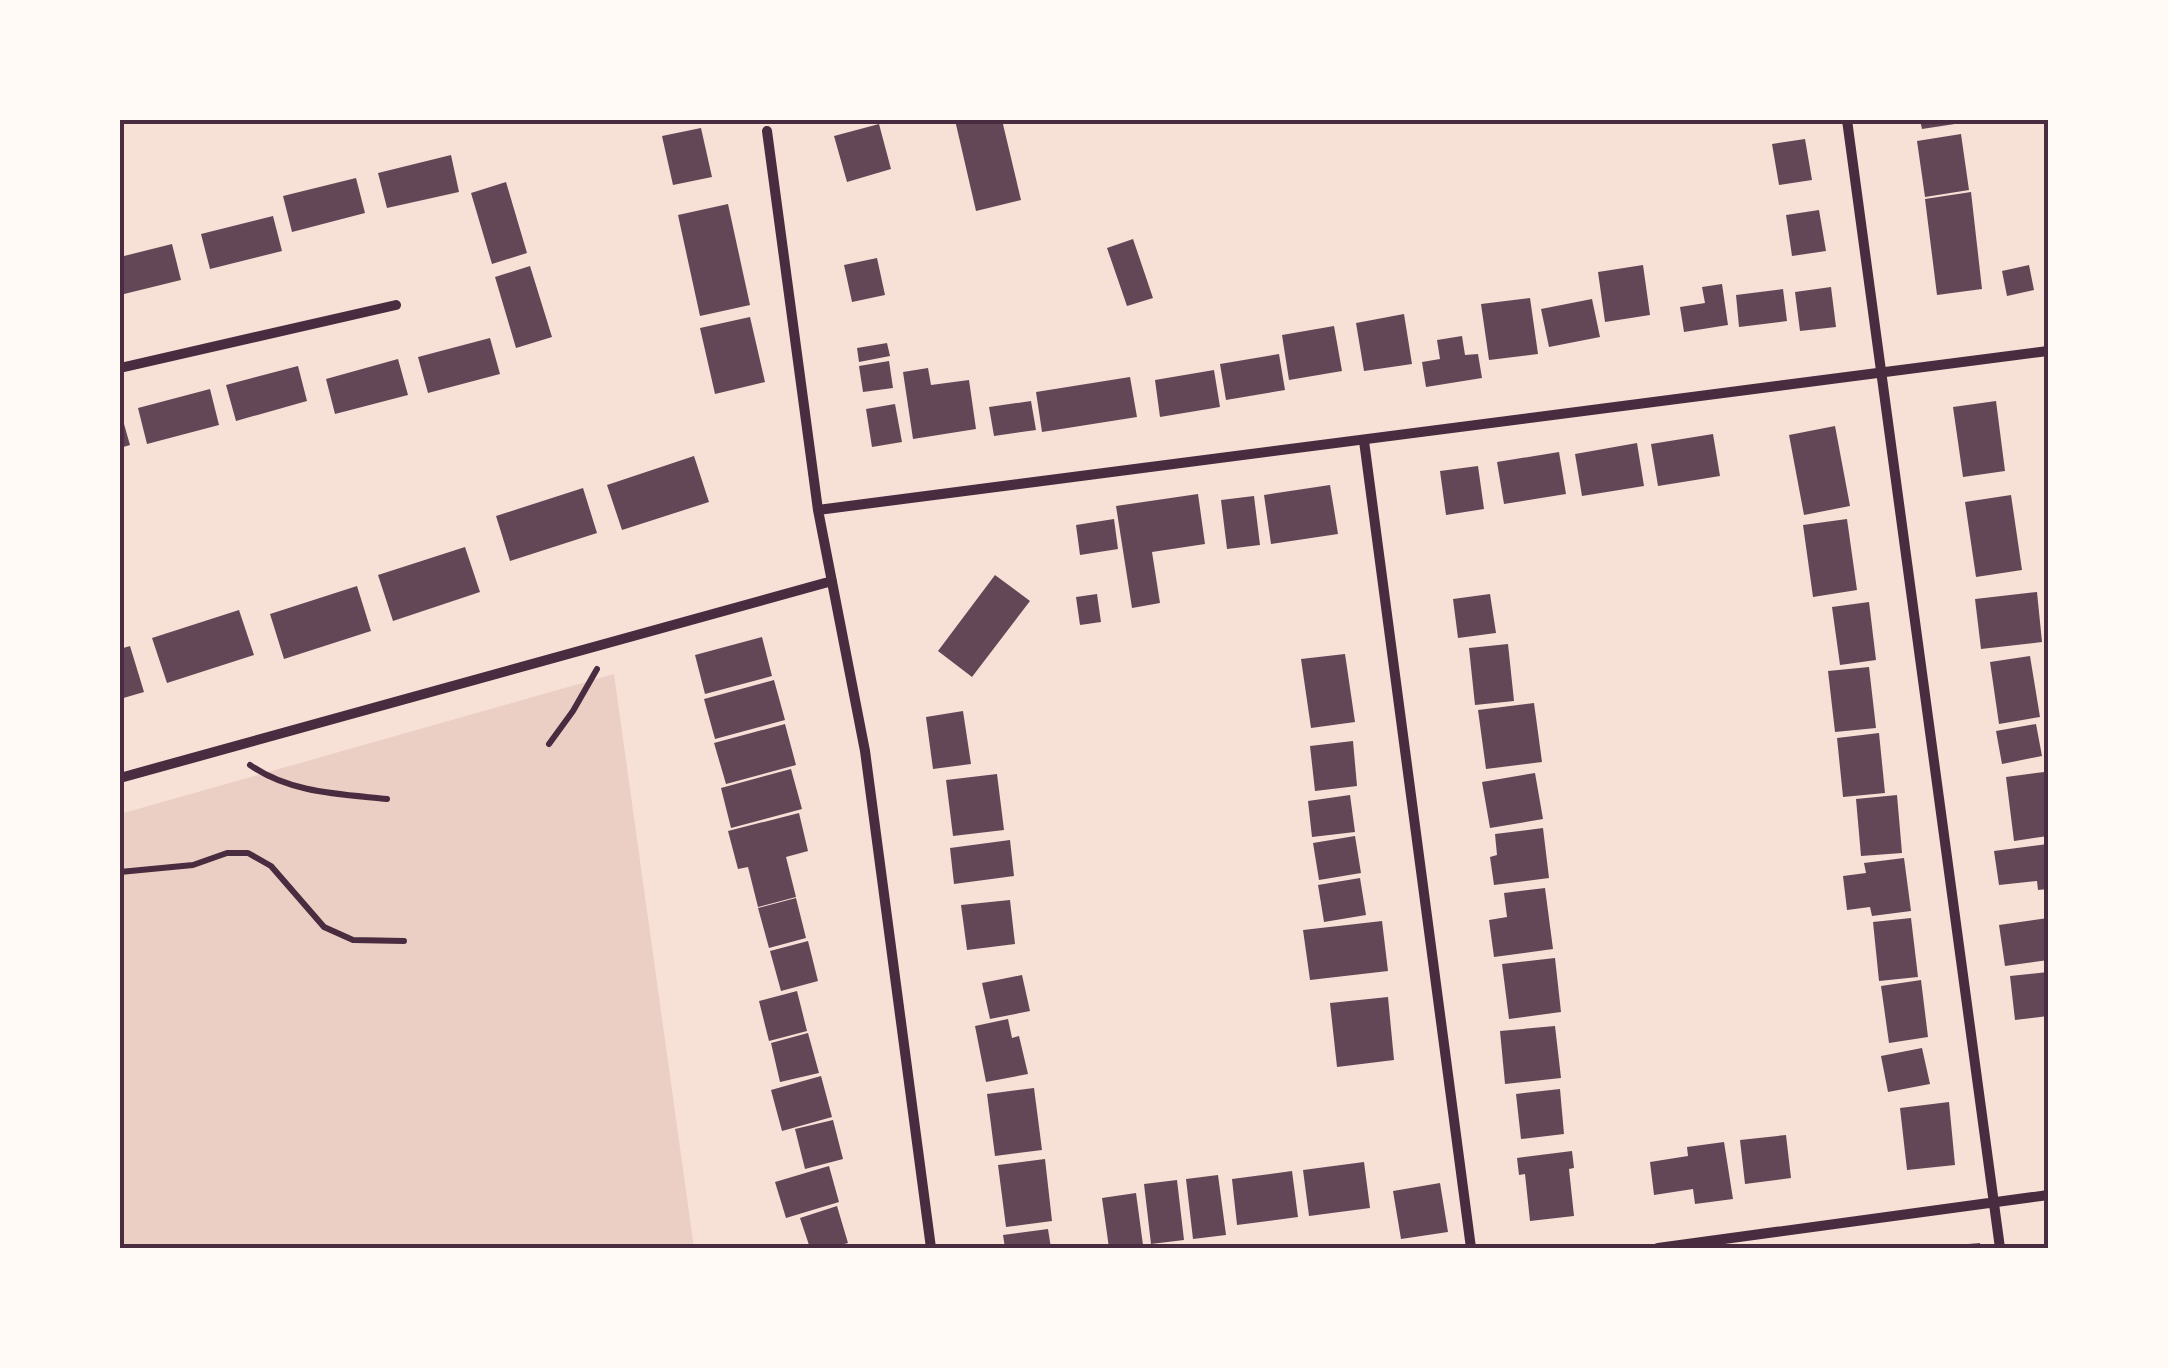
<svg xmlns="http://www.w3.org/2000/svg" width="2168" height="1368" viewBox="0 0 2168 1368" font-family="Bitter,serif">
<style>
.green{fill:#ebcfc5}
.building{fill:#644757}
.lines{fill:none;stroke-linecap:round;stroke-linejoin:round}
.path{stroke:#4a2c40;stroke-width:6}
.minor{stroke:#4a2c40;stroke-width:10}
.neatline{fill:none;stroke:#4a2c40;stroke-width:4}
</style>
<rect width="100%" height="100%" fill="#f7e1d7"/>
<path class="green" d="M614,674l80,574h-574v-434z"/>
<path class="building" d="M955,120h47l19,80 -45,11z
M1920,120h48v2l-46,7z
M879,124l12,45 -44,13 -13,-46z
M701,128l11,49 -39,8 -11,-49z
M1961,134l8,56 -44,7 -8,-56z
M1805,139l7,41 -33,5 -7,-41z
M451,155l8,37 -72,16 -9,-35z
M356,178l9,35 -73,19 -9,-36z
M506,182l21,71 -35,11 -21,-71z
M1971,192l11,97 -45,6 -12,-96z
M728,204l22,101 -50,11 -22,-101z
M1819,210l7,41 -34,5 -6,-41z
M273,216l9,35 -72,18 -9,-35z
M1133,239l20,59 -26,8 -20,-58z
M172,244l9,36 -61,15v-38z
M877,258l8,37 -33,7 -8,-37z
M1643,265l7,50 -45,7 -7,-50z
M2029,265l5,25 -27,6 -5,-25z
M530,266l22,71 -36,11 -21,-71z
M1722,284l6,41 -44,7 -4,-25 25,-4 -3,-16z
M1831,287l5,40 -36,4 -5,-39z
M1783,289l4,32 -48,6 -3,-32z
M1530,298l8,56 -49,6 -8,-56z
M1592,299l8,38 -51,10 -8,-38z
M1404,314l8,50 -48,7 -8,-48z
M750,317l15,65 -50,12 -15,-66z
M1334,326l8,45 -53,9 -7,-45z
M1462,336l3,19 13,-1 4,24 -56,9 -4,-25 18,-3 -3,-19z
M490,338l10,36 -72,19 -10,-36z
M887,343l3,13 -31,6 -2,-14z
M1279,354l6,36 -59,10 -6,-36z
M398,359l10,36 -73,19 -9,-35z
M889,361l4,27 -30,4 -4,-26z
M298,366l9,35 -71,20 -10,-36z
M928,368l3,17 38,-5 7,49 -63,10 -10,-67z
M1214,370l6,37 -60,10 -5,-37z
M1130,377l7,40 -95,15 -6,-40z
M210,389l9,36 -72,19 -9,-36z
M1031,401l5,29 -42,6 -5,-29z
M1996,401l9,70 -42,6 -10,-70z
M895,404l7,38 -30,5 -6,-38z
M120,410l10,35 -10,3z
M1835,426l15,80 -46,9 -15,-80z
M1713,434l7,42 -62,10 -7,-42z
M1637,443l7,43 -62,10 -7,-42z
M1559,452l7,42 -62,10 -7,-42z
M694,456l15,46 -87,28 -15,-45z
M1478,466l6,43 -38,6 -6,-44z
M1330,485l8,49 -67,10 -7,-49z
M583,488l14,45 -87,28 -14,-45z
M1198,494l7,50 -53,8 8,51 -28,5 -16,-102z
M2011,495l11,75 -46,7 -11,-75z
M1254,496l6,49 -33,4 -6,-49z
M1114,519l4,30 -38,6 -4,-30z
M1847,519l10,71 -44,7 -10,-72z
M465,547l15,45 -87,29 -15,-46z
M995,575l35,26 -58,76 -34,-26z
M357,586l14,45 -87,28 -14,-45z
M2037,592l5,50 -61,7 -6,-50z
M1097,594l4,28 -21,3 -4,-28z
M1490,594l6,39 -38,5 -5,-39z
M1869,602l7,58 -36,5 -8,-58z
M239,610l15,45 -87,28 -15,-45z
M762,637l10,39 -67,18 -10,-39z
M1508,644l6,57 -39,4 -6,-57z
M130,646l14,46 -24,7v-50z
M1345,654l10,68 -44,6 -10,-69z
M2030,656l10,61 -41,7 -9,-62z
M1869,667l7,61 -41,4 -7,-61z
M774,680l11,40 -70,19 -11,-40z
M1534,703l8,59 -56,7 -8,-59z
M963,711l8,53 -38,5 -7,-52z
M785,724l11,41 -70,19 -12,-41z
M2036,724l6,32 -40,8 -6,-33z
M1879,733l6,60 -42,4 -6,-59z
M1353,741l4,45 -42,5 -5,-45z
M791,769l11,40 -71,19 -10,-40z
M2044,772l4,64 -34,5 -8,-64z
M1535,773l8,46 -53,9 -8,-46z
M997,774l7,56 -51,6 -7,-56z
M1350,795l5,37 -43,5 -4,-36z
M1897,795l5,58 -41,3 -5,-57z
M799,813l9,38 -22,6 10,40 -38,10 -10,-40 -10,2 -10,-38z
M1543,828l6,50 -55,7 -4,-28 7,-2 -2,-21z
M1355,836l6,37 -42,7 -6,-37z
M1010,840l4,36 -60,8 -4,-36z
M2048,844v45l-10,1 -1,-9 -38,4 -5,-34z
M1904,858l7,53 -39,5 -2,-9 -23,3 -4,-34 23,-3 -2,-10z
M1360,878l6,37 -42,7 -6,-37z
M1545,888l8,61 -59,8 -5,-37 18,-3 -3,-24z
M796,898l10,40 -37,10 -11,-40z
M1010,900l5,44 -48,6 -6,-45z
M1911,918l7,59 -39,4 -6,-59z
M2048,918v42l-43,6 -6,-41z
M1382,921l6,50 -78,9 -7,-50z
M808,941l10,40 -37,10 -11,-40z
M1555,958l6,54 -52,7 -7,-55z
M2048,972v44l-33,4 -5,-44z
M1022,975l8,36 -40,8 -8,-36z
M1921,980l7,57 -39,6 -8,-57z
M797,991l10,40 -38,10 -10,-40z
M1388,997l6,63 -57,7 -7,-64z
M1008,1019l4,19 7,-2 9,38 -42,8 -11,-56z
M1555,1026l6,52 -56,6 -5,-53z
M808,1033l11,40 -39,9 -9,-39z
M1922,1048l8,36 -42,8 -7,-36z
M821,1076l11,41 -50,14 -11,-41z
M1034,1088l8,62 -47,6 -8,-62z
M1560,1089l4,45 -43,5 -5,-45z
M1949,1102l6,63 -48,5 -7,-62z
M833,1120l10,39 -38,10 -10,-40z
M1786,1135l5,43 -46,6 -5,-44z
M1724,1142l9,57 -38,5 -2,-15 -39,6 -4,-33 38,-6 -1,-9z
M1572,1151l2,17 -5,1 5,47 -44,5 -5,-47 -6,1 -2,-17z
M1045,1159l7,62 -46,6 -8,-62z
M1364,1162l6,46 -61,8 -6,-46z
M829,1166l10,36 -53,16 -11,-36z
M1292,1171l6,46 -61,8 -5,-46z
M1218,1175l8,60 -33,4 -7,-60z
M1177,1180l7,60 -33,4 -7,-60z
M1440,1183l8,49 -47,7 -8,-48z
M1136,1193l7,52 -34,3 -7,-50z
M837,1206l11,37 -17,5h-21l-10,-30z
M1048,1229l3,19h-46l-2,-13z
M1980,1243l1,5h-25v-3z"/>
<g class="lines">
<path class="path" d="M549,744l24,-33 24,-42
M250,765c40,28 89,29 137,34
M120,872l73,-7 34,-12h21l23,13 53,61 29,13 51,1"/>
<path class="minor" d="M1847,120l153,1128
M767,131l51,379 47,241 66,497
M120,368l276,-63
M1364,441l107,807
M818,510l1230,-159
M120,778l712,-197
M1658,1248l390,-53"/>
</g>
<rect width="2168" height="1368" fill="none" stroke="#fffaf5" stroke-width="245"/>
<rect x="122" y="122" width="1924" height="1124" class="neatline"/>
</svg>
